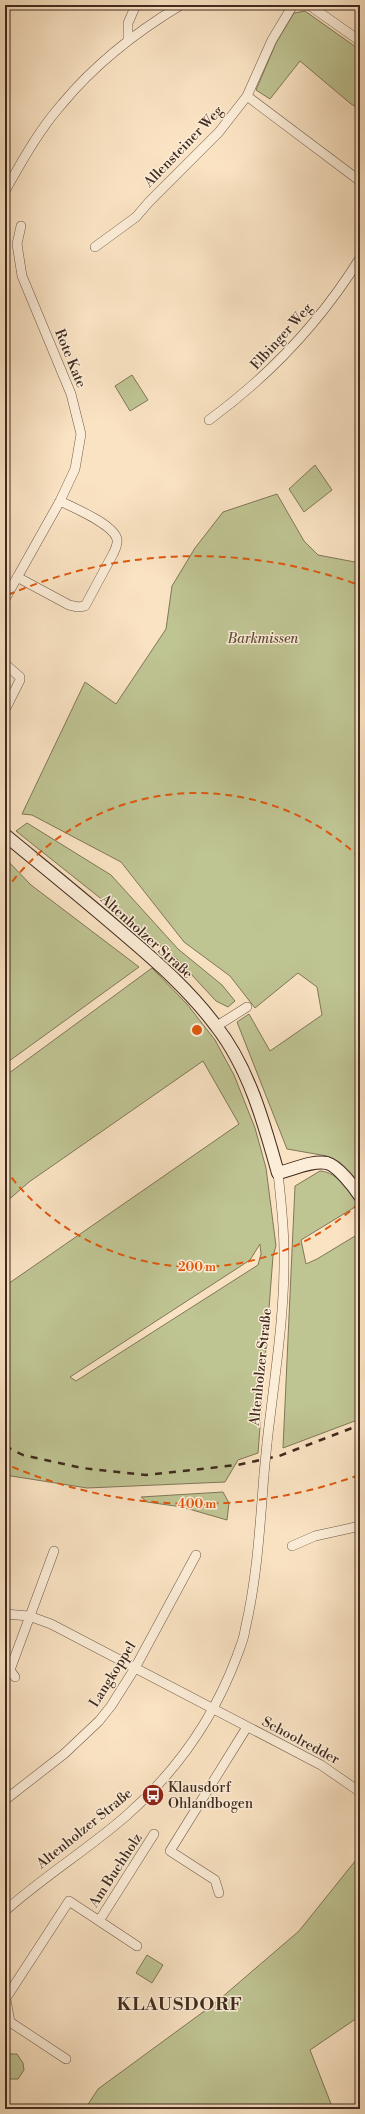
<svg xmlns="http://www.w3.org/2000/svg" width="365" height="2114" viewBox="0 0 365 2114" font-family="'Libre Bodoni',serif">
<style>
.green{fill:#bfc493;stroke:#807758;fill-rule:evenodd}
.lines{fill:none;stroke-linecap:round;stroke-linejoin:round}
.street-casing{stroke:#6e5847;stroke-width:10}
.secondary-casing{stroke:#402a1e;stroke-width:14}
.street{stroke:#fcedd8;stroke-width:9}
.secondary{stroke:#fcedd8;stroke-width:12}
.rail{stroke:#402a1e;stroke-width:2.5;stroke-dasharray:7 7;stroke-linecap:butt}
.street-bridge-casing{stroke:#6e5847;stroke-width:10;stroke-linecap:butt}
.street-bridge{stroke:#fcedd8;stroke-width:9}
.ring{fill:none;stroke:#e0570d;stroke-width:2;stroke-dasharray:7 5}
.labels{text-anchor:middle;stroke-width:3;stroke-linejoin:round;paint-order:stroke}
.street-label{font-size:14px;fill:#402a1e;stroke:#fcedd8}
.park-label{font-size:14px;font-style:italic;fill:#60503b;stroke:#fcedd8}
.poi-label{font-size:14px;fill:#402a1e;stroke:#fcedd8;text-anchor:start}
.district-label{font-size:18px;font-weight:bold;letter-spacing:1px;fill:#402a1e;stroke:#fcedd8}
.centre{fill:#e0570d;stroke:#fcedd8;stroke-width:2}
.ring-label{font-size:12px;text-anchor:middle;font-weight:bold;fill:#e0570d;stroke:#fcedd8;stroke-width:3;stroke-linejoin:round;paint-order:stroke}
</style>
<rect width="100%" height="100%" fill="#fae3c3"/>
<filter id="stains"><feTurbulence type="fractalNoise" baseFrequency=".005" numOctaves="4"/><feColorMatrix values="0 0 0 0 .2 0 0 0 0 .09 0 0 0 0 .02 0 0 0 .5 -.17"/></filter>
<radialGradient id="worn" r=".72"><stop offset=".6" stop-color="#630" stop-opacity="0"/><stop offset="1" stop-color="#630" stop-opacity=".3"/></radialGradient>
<path class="green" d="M305,11l55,39v59l-9,-5 -51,-43 -30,38 -14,-9 20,-47 18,-30z
M132,375l16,25 -18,11 -15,-25z
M315,465l17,25 -28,22 -15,-23z
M277,494l27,47 14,14 42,8v619l-33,-26 -40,-7 -50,-127 12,-8 21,37 52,-36 -5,-28 -19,-14 -43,35 -25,-32 -46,-34 -63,-80 -89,-47 -10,-1 63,-132 31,22 50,-75 6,-43 23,-38 28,-36z
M27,823l84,52 67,74 44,36 13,16 -7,6 -12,-6 -38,-41 -162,-129z
M5,858l26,27 108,82 -134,97z
M152,968l35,36 28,36 19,35 21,53 11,40 10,78 -3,10 -15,197 -20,7 -13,22 -138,6 -82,-13v-189l234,-162 -36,-63 -174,121 -24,21v-127zM260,1244l1,10 -3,11 -182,116 -6,-4 180,-117z
M320,1171c18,1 29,21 40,33l-59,36 5,24 11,-5 43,-26v77l-2,5 2,5v99l-77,29 12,-262z
M223,1492l6,11 -2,17 -45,-13 -35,-5 -6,-5z
M360,1855v161l-50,34 23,59h-248l13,-20 116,-85 85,-73z
M147,1955l16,10 -11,18 -16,-10z
M5,2054h12l6,9 1,7 -6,9h-13z"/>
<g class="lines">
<g class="street-casing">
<path id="street" d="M309,5l51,36
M128,40v-17l8,-18
M247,96l113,85
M5,191c17,-30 34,-61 57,-87 33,-40 74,-72 119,-99
M95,247l41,-30 13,-15 70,-70 28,-36 25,-56 21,-35
M209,420c60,-44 112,-99 151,-162
M17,577l52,28 9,2 7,-1 28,-52c2,-4 5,-10 4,-15 -4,-15 -43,-31 -57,-38
M5,599l55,-98 15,-32 6,-35 -10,-40 -49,-118 -5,-32 4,-18
M5,664l15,13v3l-13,26
M217,1026l30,-19
M267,1443c7,-63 18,-128 17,-191 0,-26 -3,-52 -6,-79
M292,1546l23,-10 45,-10
M5,1614l24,2 22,8 270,141 39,27
M15,1677l-5,-7 44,-119
M5,1800l59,-46 35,-33 12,-15 24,-38 61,-113
M219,1893l-4,-13 -45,-29 77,-124
M5,1911c38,-34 82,-61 121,-95 50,-44 88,-98 111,-160 3,-9 7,-17 8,-26 12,-51 15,-104 19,-156
M99,1921l55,-87
M5,1994l5,28 56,37
M6,1998l63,-97 68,45"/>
</g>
<g class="secondary-casing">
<path id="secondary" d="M5,835c40,33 80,65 119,99 33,28 66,57 92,92 33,42 48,97 62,147 14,-3 34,-13 49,-10 11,3 27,24 33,33"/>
</g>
<use href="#street" class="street"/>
<use href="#secondary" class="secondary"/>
<path class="rail" d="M5,1446l18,9 59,13 64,7 91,-10 42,-9 81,-31"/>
<g class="street-bridge-casing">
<path id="street-bridge" d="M264,1474l3,-31"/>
</g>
<use href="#street-bridge" class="street-bridge"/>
</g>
<g class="ring">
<path d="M359 1203A237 237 0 0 1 5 1169M5 891A237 237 0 0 1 359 857"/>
<path d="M359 1475A474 474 0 0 1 8 1465M8 595A474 474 0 0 1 359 585"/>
</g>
<defs>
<g id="bus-disc" transform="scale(1.15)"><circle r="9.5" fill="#8f2418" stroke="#fcedd8"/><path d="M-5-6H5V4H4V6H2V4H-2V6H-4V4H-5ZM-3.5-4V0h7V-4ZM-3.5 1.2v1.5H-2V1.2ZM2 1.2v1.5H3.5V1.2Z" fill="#fff"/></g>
</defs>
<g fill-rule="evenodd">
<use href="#bus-disc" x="153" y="1795"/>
</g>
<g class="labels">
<g class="street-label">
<text transform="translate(183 146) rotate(-46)" y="5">Allensteiner Weg</text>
<text transform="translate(281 336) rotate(-48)" y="5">Elbinger Weg</text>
<text transform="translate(71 358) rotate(68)" y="5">Rote Kate</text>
<text transform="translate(147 936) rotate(42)" y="5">Altenholzer Straße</text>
<text transform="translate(260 1367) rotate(-84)" y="5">Altenholzer Straße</text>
<text transform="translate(112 1674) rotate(-58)" y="5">Langkoppel</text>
<text transform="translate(301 1740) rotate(28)" y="5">Schoolredder</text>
<text transform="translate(84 1828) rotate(-39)" y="5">Altenholzer Straße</text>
<text transform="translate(115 1870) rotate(-57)" y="5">Am Buchholz</text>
</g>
<g class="park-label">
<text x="263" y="643">Barkmissen</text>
</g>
<g class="poi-label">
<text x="168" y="1792">Klausdorf<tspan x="168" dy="16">Ohlandbogen</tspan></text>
</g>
<g class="district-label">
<text x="180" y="2010">KLAUSDORF</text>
</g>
</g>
<circle cx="197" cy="1030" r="6" class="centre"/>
<g class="ring-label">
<text x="197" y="1271">200 m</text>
<text x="197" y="1508">400 m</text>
</g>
<rect width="365" height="2114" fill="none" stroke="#fae3c3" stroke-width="20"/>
<rect x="6" y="6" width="353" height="2102" fill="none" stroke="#402a1e" stroke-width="2"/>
<rect x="10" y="10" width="345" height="2094" fill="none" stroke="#402a1e"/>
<rect width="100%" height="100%" filter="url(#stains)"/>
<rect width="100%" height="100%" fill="url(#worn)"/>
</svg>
